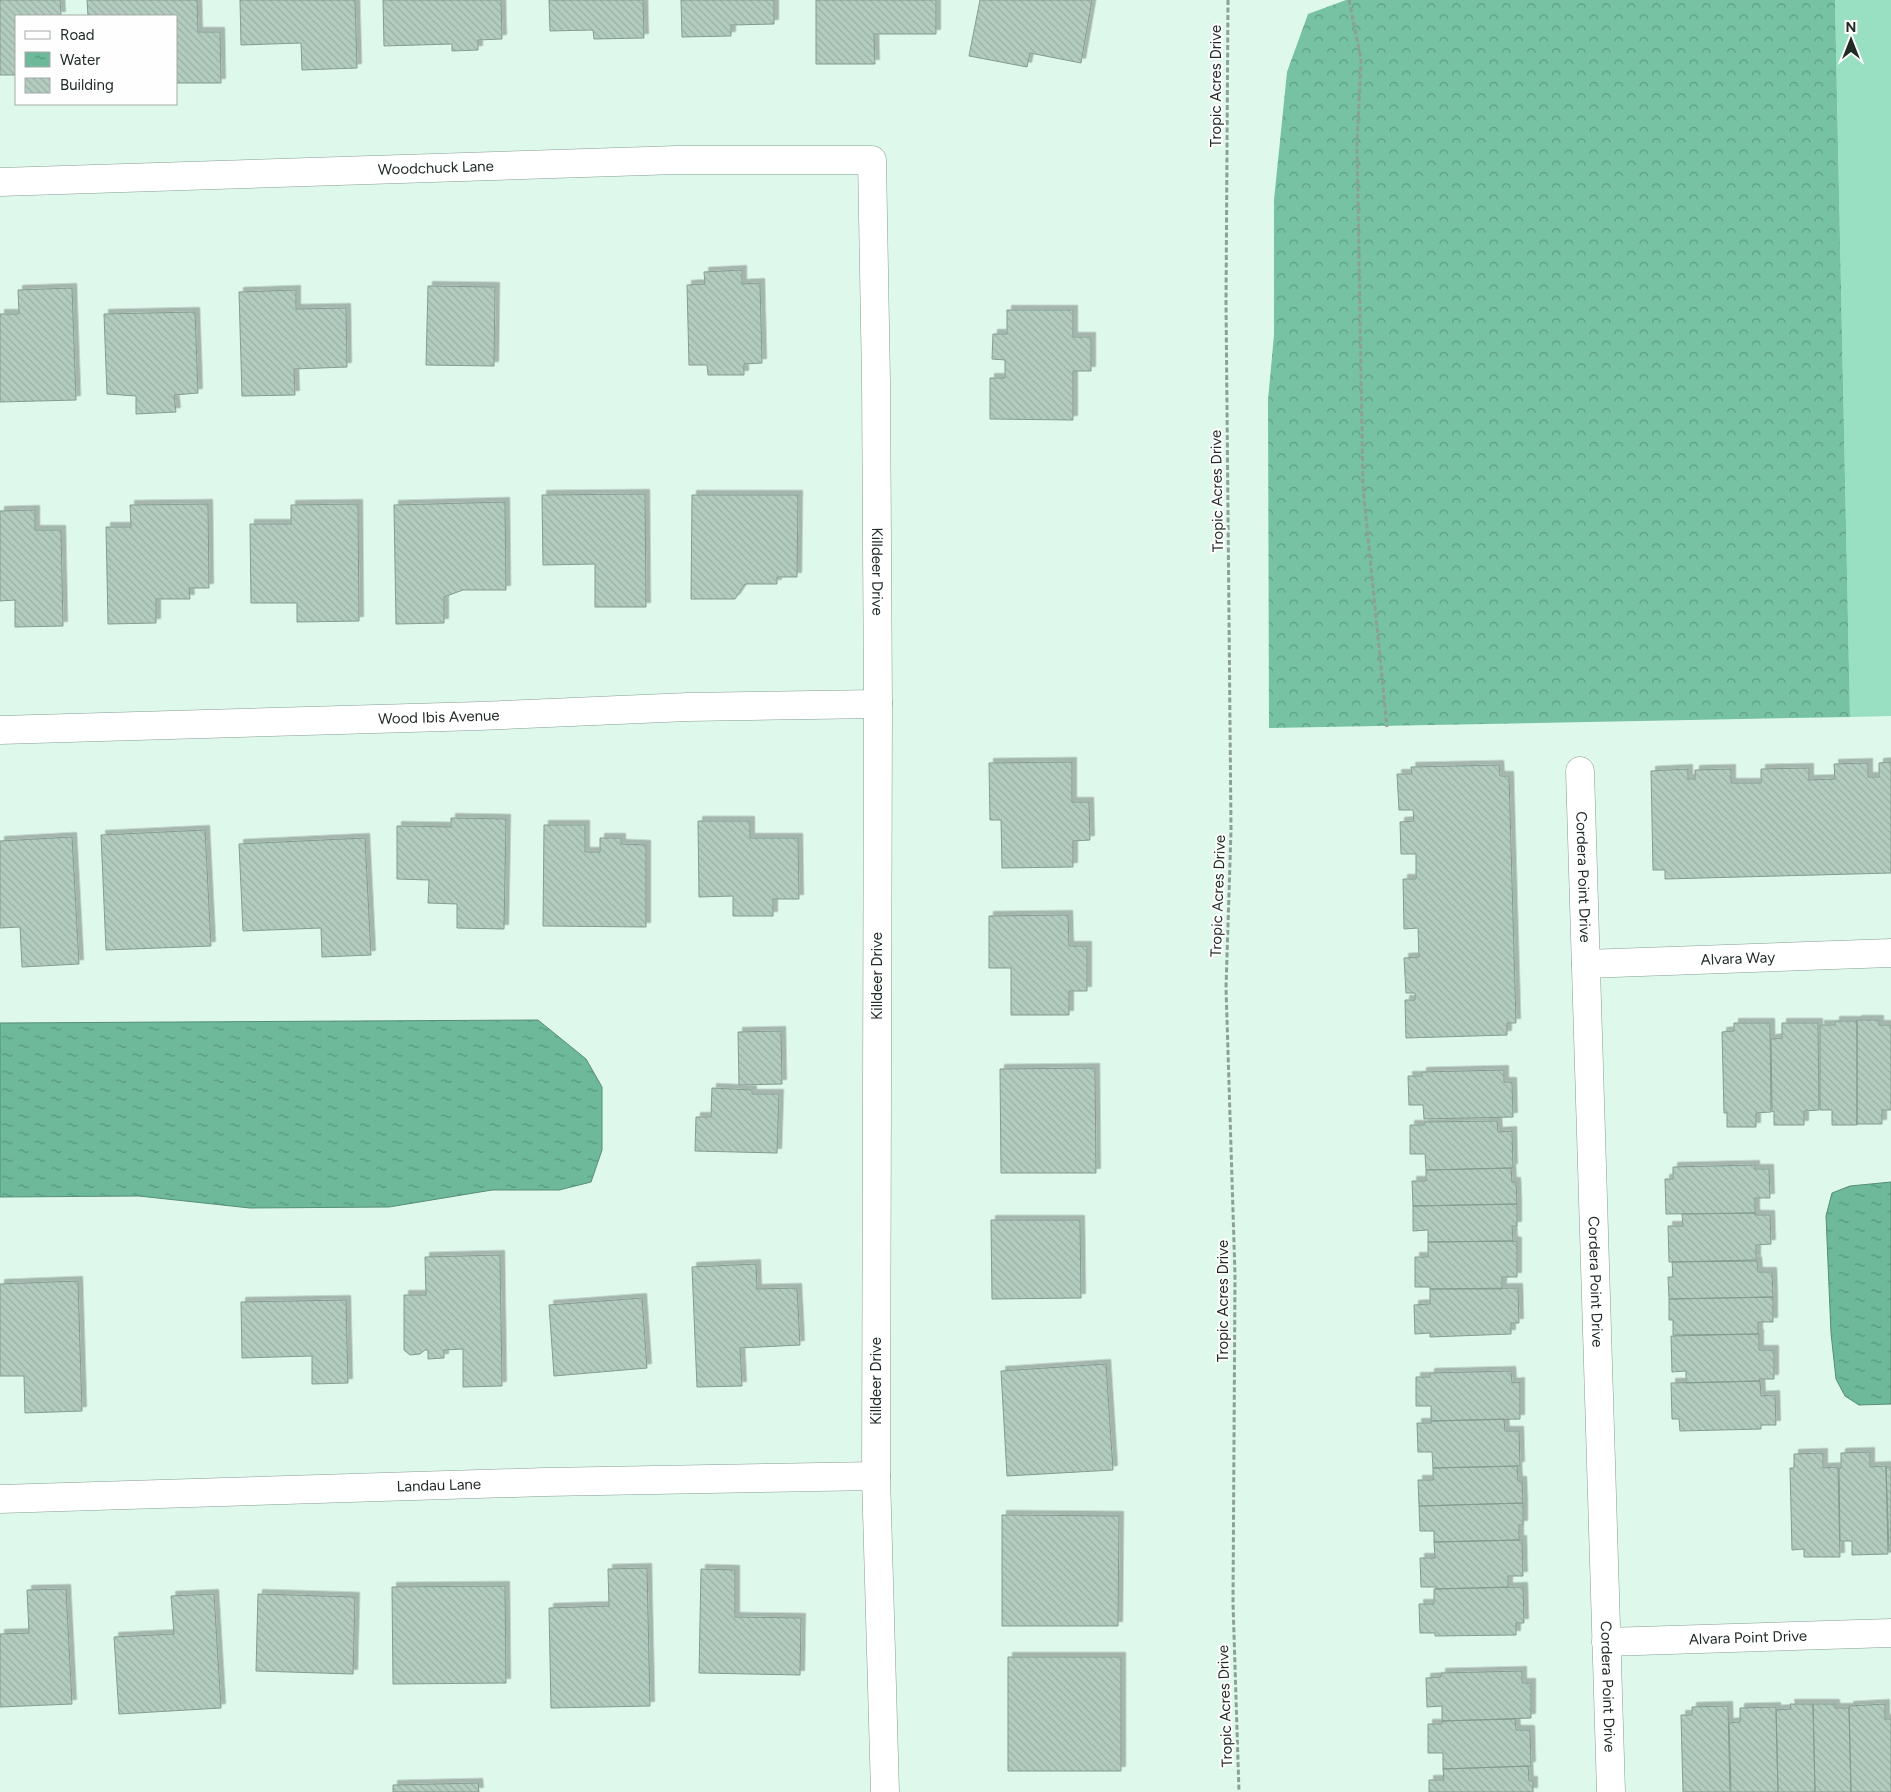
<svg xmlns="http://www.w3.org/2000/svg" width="1891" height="1792" viewBox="0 0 1891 1792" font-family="Figtree,sans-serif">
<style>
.grass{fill:#98e0c1}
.forest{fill:url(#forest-crowns)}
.water{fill:url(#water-ripples);stroke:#568e77}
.building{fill:url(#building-back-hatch);stroke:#849c91;filter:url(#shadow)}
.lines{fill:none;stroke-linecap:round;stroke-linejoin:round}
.minor-casing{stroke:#869d92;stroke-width:29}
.path{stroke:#8da097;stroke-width:3;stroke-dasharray:5 2.5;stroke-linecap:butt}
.minor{stroke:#fff;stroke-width:28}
.labels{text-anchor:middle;stroke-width:4;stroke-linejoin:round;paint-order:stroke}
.street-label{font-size:15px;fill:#212b26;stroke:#fefefe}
</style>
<defs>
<pattern id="forest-crowns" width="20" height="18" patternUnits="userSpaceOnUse" patternTransform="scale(1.25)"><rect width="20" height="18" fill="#76c2a2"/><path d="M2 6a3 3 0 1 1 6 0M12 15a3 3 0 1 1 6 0" fill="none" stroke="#609e84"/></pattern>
<pattern id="water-ripples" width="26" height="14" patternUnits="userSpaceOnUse" patternTransform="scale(1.25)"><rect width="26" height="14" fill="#6db99a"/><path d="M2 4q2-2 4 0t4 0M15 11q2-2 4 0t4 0" fill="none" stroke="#59977d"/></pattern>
<pattern id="building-back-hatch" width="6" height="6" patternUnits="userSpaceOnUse" patternTransform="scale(1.25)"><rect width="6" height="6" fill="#b3ccc0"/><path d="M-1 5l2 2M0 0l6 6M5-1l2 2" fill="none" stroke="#9aafa5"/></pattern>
<filter id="shadow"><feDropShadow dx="4.5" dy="-4.5" stdDeviation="0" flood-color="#0004"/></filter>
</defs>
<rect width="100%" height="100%" fill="#dff8ec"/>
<path class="grass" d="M1835,0h56v716l-41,1z"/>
<path class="forest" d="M1346,0h489l15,717 -581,11 -1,-328 6,-65v-135l13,-128 21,-58z"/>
<path class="water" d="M538,1020l48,39 16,28v63l-11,32 -32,8h-67l-103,17 -139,1 -111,-12 -139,1v-174z
M1891,1182v222l-32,1 -14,-9 -9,-17 -5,-46 -5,-117 6,-23 18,-7z"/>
<path class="building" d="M0,0h60l1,16h-45v59h-16z
M87,0h110l1,32h22l1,51h-45v-67h-88z
M240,0h115l2,68 -55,2 -1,-27 -60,2z
M383,0h118l1,39 -24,1v10l-26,1v-7l-68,2z
M549,0h94l1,38 -50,1 -1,-9 -43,1z
M681,0h93v24l-43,1v11l-49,1z
M816,0h120v34h-62l1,30h-59z
M980,0h112l-11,63 -51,-10 -3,14 -58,-11z
M742,270v14l18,-1 2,80 -18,1v11h-36l-1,-10h-18l-2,-80 18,-1 -1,-12z
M428,286l67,1 -1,79 -68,-1z
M72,288l4,112 -76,2v-88h19l-1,-24z
M296,290v19l50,-1 1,59 -53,2 1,26 -53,1 -3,-104z
M1007,310h66v27h18v34h-18v49l-83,-1v-41h15v-18l-13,-1 1,-25h14z
M195,312l3,81 -24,2 2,17 -40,2v-18l-29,-2 -3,-80z
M645,494l1,113h-51v-43l-52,1 -1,-70z
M692,495h106l-1,82h-20v7h-32l-10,15h-44z
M505,502l1,88h-43l-19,7v26l-48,1 -2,-119z
M208,504l1,84h-20l1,11h-34v24l-48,1 -2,-97h25l-1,-22z
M358,504l1,117 -62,1v-19h-46l-1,-79h41v-19z
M35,510v20h26l2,96 -48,1v-27l-15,1v-90z
M1072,762v40h17l1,38 -17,1v26l-71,1 -1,-48h-11l-1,-57z
M1891,762v111l-226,6v-9h-12l-2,-99 37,-2v10h7v-9l36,-1v14h30v-14l48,-1v12l26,-1 -1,-15 34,-1v14h11v-14z
M1499,765l1,11h9l7,247h-9v12l-101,3 -1,-38h10v-7h-9l-2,-35 15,-1 -1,-29 -14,1 -1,-50h13v-25h-15l-1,-32 14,-1 -1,-11h-14l-2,-36h15l-1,-7z
M451,818l55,1 -2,110 -47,-1v-24l-29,-1 1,-23 -32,-1v-53l54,1z
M698,821h52v17h48l1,61h-26v17h-40v-20l-34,1z
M544,825h41v27h15v-14h21v6l25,1v82l-103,-1z
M205,830l6,116 -105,4 -5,-115z
M72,837l7,127 -57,3 -2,-40 -20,1v-87z
M365,838l6,117 -49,2 -1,-29 -78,3 -4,-87z
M1068,915l1,31h18v45h-18v24h-58v-47h-22v-52z
M1857,1020h22v5h12v85h-9v14h-25z
M1835,1021h22v104h-25v-15h-12v-85h15z
M1734,1023h36l1,89 -15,1v14h-29v-14h-3l-2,-81 12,-1z
M1782,1023h36l1,87 -15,1v14h-30v-14l-2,1 -1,-73 11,-1z
M781,1031l1,53 -43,1 -1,-53z
M1095,1068l1,105h-95l-1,-104z
M1504,1070v12h8l1,35 -89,2 -1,-14h-14l-1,-29h14v-4z
M712,1088l40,2v4h27l-2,59 -82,-2 1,-34h15z
M1497,1121l1,11 14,-1 1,37 -87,2 -1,-16h-15v-29h14v-3z
M1755,1165v4h14l1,29h-15v15l-89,1 -1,-35h8v-12z
M1511,1168l1,14h4l1,22 -104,2 -1,-25h14v-11z
M1517,1204v22h-5l1,15 -85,1v-12l-15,1v-25z
M1755,1213l1,2h14l1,29 -15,1v15l-87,2 -1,-36h15l-1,-12z
M991,1220h89l1,78 -89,1z
M1513,1241l4,1v35h-15v12h-72v-2h-15v-30h13v-15z
M500,1255l2,131 -39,1v-38l-19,1v8l-16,1v-9h-3l-5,4 -10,1 -6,-5v-55h22l-1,-38z
M1757,1261l1,11h14l1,25 -104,2 -1,-22h5l-1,-15z
M756,1264l1,25 40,-1 3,57 -60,3 2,38 -45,1 -5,-120z
M78,1281l4,130 -57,2 -1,-37h-24v-92z
M1518,1288l1,35h-8v11l-81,3v-4l-15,1 -1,-29 16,-1v-15z
M1773,1297v25h-15v12l-85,1v-15h-4v-21z
M642,1298l5,70 -93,8 -5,-71z
M346,1300l2,83 -36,1v-28l-70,2 -1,-56z
M1759,1334v16h15v29h-15l1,2 -74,2v-12l-14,1 -1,-36z
M1106,1364l7,106 -106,6 -6,-105z
M1511,1371l1,12 8,-1v37l-89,2v-15h-15v-29h14v-4z
M1760,1381l1,15 14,-1 1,30h-15v4l-81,2 -1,-12h-7l-1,-36z
M1504,1419l1,12h14l1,35 -87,2 -1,-16h-14l-1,-29h14v-2z
M1870,1452v15l16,-1 2,88 -36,1v-14h-12l-1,-73h2v-15z
M1823,1453v15l15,-1 2,90h-36v-8l-12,1 -2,-82h4v-14z
M1517,1466l1,15h4l1,22 -104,3 -1,-26h15v-12z
M1886,1467h5v85h-2z
M1523,1503v22h-4v15l-85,2v-11h-14l-1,-25z
M1002,1515l117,1 -1,110h-116z
M1522,1540l1,36h-15v11l-72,2v-2h-15l-1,-29h15l-1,-16z
M647,1568l3,138 -99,2 -2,-100 60,-2 -1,-37z
M701,1569l34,1v47l66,1 -1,57 -101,-2z
M505,1586l1,97 -113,1 -1,-97z
M1523,1587l1,36h-8v12l-81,1v-3h-15l-1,-29h15v-15z
M66,1589l6,115 -72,3v-73l29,-1 -2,-43z
M214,1594l7,114 -102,6 -5,-77 60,-3 -3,-38z
M258,1594l97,3 -2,77 -97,-3z
M1008,1657h113v114h-113z
M1522,1671v12h9v35l-89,3v-15l-15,1 -1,-29 15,-1v-4z
M1790,1704h23l2,88h-37l-2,-82 15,-1z
M1813,1704h22v4h14l2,84h-36z
M1885,1704v15h6v73h-40l-2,-86z
M1728,1706l2,86h-47l-2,-77h11v-8z
M1776,1707l2,85h-47l-2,-69 11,-1v-14z
M1515,1719l1,11h14l1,36 -88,3v-16h-15v-29h14v-3z
M1528,1766l1,15h4v11h-104v-12h15l-1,-11z
M478,1783l1,9h-86v-7z"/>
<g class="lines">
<g class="minor-casing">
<g id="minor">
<path id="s1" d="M0,182l677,-22h195l4,221 2,323 -2,772 9,316"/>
<path id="s2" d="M0,730l479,-14 209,-9 190,-3"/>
<path id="s3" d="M1580,771l31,1021"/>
<path id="s4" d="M1586,964l305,-11"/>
<path id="s5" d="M0,1499l545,-17 331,-6"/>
<path id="s6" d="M1606,1642l285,-9"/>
</g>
</g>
<path class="path" d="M1228,0l-2,302 5,528 -5,158 9,287 -2,328 6,189
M1349,0l12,59 -4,85 6,343 24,240"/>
<use href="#minor" class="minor"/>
</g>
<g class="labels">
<g class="street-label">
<text transform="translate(1216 86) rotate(-90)" y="5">Tropic Acres Drive</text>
<text dy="5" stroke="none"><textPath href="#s1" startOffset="436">Woodchuck Lane</textPath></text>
<text transform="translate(1217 491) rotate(-91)" y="5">Tropic Acres Drive</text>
<text dy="5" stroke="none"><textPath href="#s1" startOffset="1284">Killdeer Drive</textPath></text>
<text dy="5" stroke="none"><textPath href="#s2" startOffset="439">Wood Ibis Avenue</textPath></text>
<text dy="5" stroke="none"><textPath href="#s3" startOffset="106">Cordera Point Drive</textPath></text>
<text transform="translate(1218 896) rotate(-88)" y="5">Tropic Acres Drive</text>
<text dy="5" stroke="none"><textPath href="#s4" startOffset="152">Alvara Way</textPath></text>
<text transform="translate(877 976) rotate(-90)" y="5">Killdeer Drive</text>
<text dy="5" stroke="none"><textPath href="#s3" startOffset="511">Cordera Point Drive</textPath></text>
<text transform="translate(1223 1301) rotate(-90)" y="5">Tropic Acres Drive</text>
<text transform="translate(876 1381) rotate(-90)" y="5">Killdeer Drive</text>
<text dy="5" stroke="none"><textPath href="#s5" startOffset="439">Landau Lane</textPath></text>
<text dy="5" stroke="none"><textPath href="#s6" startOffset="142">Alvara Point Drive</textPath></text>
<text dy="5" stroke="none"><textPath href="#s3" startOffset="916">Cordera Point Drive</textPath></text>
<text transform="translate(1225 1706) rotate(-92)" y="5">Tropic Acres Drive</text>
</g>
</g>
<rect x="15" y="15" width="162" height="90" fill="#fefefe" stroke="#a6aaa8"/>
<rect x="25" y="31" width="25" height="8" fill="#ffffff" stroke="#a6aaa8"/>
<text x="60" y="40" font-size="15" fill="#212b26">Road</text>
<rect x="25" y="52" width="25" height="15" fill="url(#water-ripples)" stroke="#a6aaa8"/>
<text x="60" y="65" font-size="15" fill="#212b26">Water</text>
<rect x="25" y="78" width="25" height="15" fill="url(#building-back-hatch)" stroke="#a6aaa8"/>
<text x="60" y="90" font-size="15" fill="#212b26">Building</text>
<g transform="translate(1851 40)" stroke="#fefefe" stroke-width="4" paint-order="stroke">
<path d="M0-4L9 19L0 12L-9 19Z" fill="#212b26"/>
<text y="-8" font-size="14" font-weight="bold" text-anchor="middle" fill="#212b26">N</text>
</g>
</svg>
